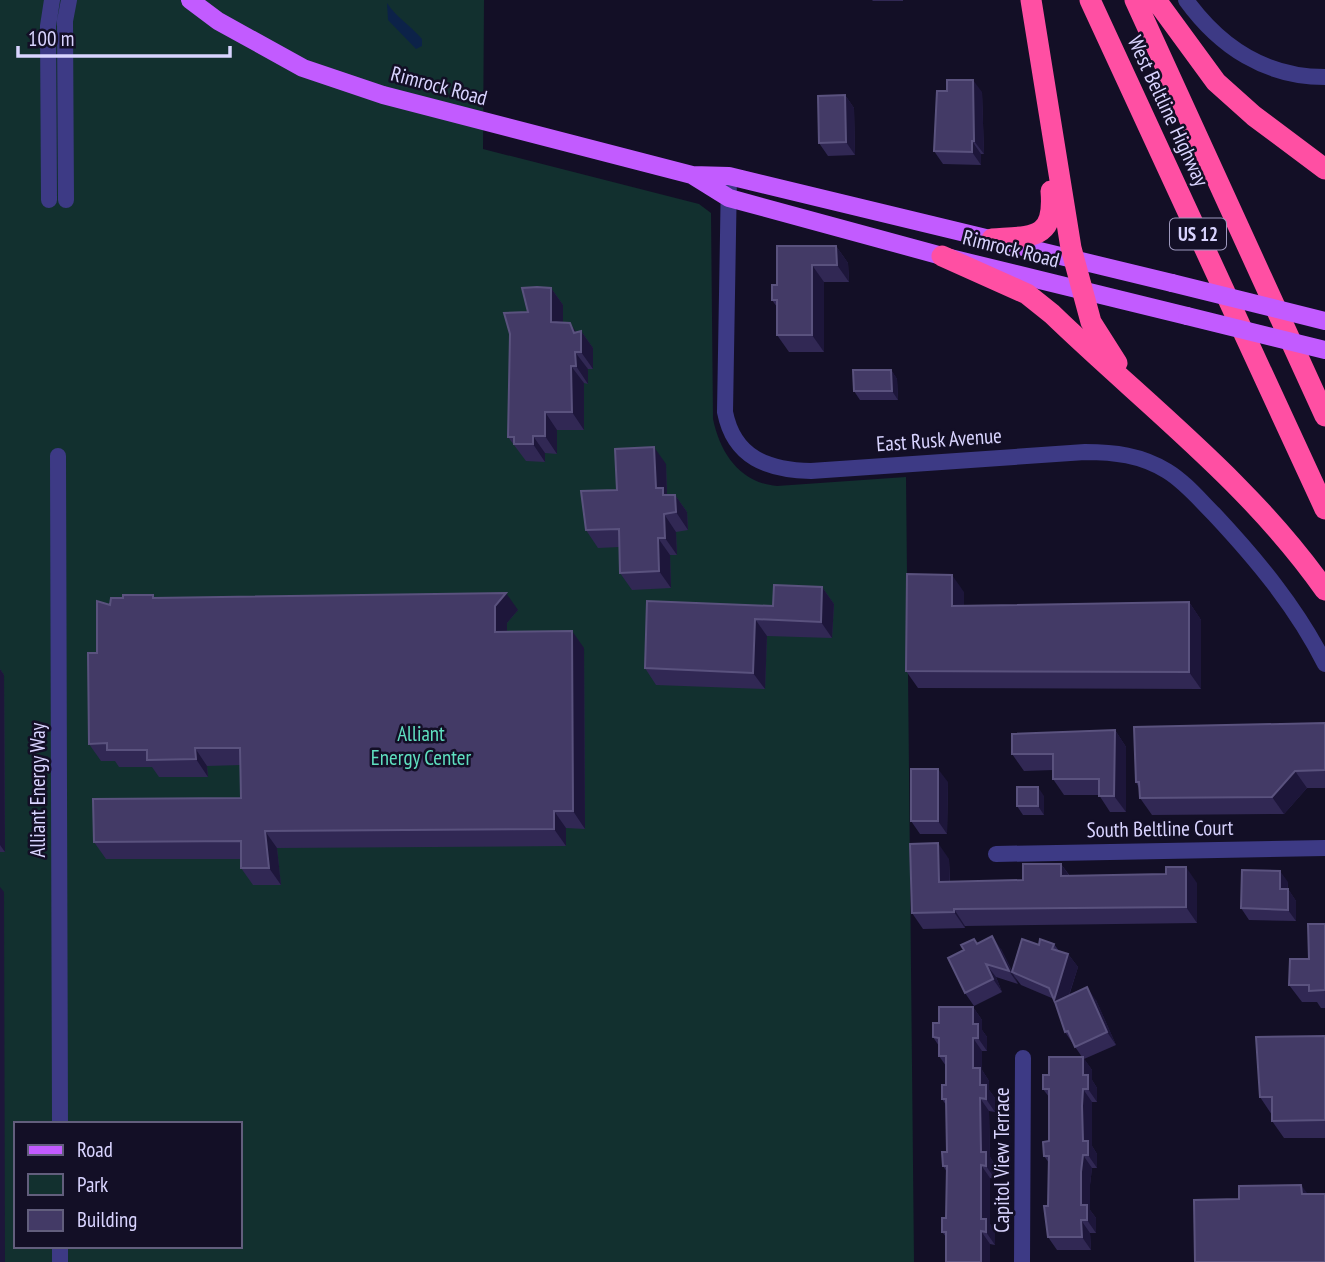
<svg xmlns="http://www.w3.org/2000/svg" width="1325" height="1262" viewBox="0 0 1325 1262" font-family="'PT Sans Narrow',sans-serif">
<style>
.green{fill:#12302f;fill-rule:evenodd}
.water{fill:#0c2248}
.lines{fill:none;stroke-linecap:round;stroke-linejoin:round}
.minor{stroke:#3d3a85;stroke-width:16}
.major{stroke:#c25bff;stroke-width:18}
.highway{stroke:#ff4fa3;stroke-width:21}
.major-bridge{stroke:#c25bff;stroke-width:18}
.wall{fill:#312854}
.shaded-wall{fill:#1d163a}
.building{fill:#433a66;stroke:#5a527e;stroke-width:2}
.labels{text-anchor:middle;stroke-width:5;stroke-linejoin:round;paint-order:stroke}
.shield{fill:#130f26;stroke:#9e99be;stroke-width:2}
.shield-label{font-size:19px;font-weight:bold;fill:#d9d4ff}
.street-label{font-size:21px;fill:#d9d4ff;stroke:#130f26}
.park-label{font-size:21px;fill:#5fe0c0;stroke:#130f26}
</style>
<rect width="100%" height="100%" fill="#130f26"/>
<path class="green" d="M0,0h484l-1,149 216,55 12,9 2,206c7,34 27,64 64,67l129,-9 8,785h-914zM16,1124h224v122h-224z"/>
<path class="water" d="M387,3c8,13 24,23 35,36v7l-6,3 -28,-29z"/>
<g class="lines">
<path class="minor" d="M1186,0c34,47 80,77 139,77
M729,176l-4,236c9,46 43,58 86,59l274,-19c29,0 56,3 82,19 18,11 32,28 47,43 43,46 83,94 111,150
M49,200l-1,-174 4,-26
M66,200l-1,-179 4,-21
M58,456l2,668
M996,854l329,-6
M60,1246v16
M1022,1262l1,-204"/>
<path class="major" d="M190,0l28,21 85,47 80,27 309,80 37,1 443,107
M692,175l37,23 213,58 245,60"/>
<path class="highway" d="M1031,0l40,248 20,74 26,41
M1090,0l235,509
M1135,0l190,416
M1156,0l60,82 38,34 71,53
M992,239c41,-3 63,1 59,-48
M942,256l85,38 25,20c93,90 198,169 273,276"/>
<path class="major-bridge" d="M1172,283l153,38
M1187,316l138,34"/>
</g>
<path class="wall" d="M872,0h31v1h-30z
M982,92l2,62h-3v11l-38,-1 -9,-13z
M845,95l9,13 1,47 -27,1 -9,-13z
M836,246l12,17 1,19h-25v70h-35l-12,-17v-28l-5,-7 5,-15z
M551,288l12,17v18l14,9 4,-1 12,17v21h-5v15l-4,-1v47h-27v24l-12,-1v9l-19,-1 -18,-24 20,-125z
M891,370l6,9 1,21h-38l-6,-9z
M666,464l1,30 1,1h7l12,17 1,18 -12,2 1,23h-7l1,33 -39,2 -12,-17 -1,-26 -21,1 -12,-18 31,-40z
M822,587l12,17 -2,34 -65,-2 -2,53 -109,-4 -11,-17 128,-62z
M964,592v14l225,-4 12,18v69l-283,-1 -12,-17z
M155,598l363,12 -11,13v8l77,17 1,181 -19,-1v18l-289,2 4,37h-28l-12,-17v-9h-135l-12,-17 147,-44v-33l-34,1 1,11h-49l-7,-10h-33l-4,-6h-14l-12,-17 8,-91 13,-48z
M0,669l4,6 1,177h-5z
M1325,723v65h-18l-23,26 -132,1 -12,-17 -1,-10 -3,-6z
M1115,730l11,17v65h-16l-11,-17h-35l-11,-16v-9l-29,1 -12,-17z
M948,782l-1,52h-27l-9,-13z
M1044,796v19h-21l-6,-9z
M949,859l1,23 73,-2 38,-16 9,12 127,7v40l-232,3v2l-42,1 -11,-16z
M1288,882v7l8,12v20l-47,-1 -8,-12z
M1325,924v84h-4l-4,-6h-15l-13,-17 20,-26z
M974,939l3,4 24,6 11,22 27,-26 15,-1 5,7 9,3 10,13 -9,29 27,4 20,45 -32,14 8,11v10l5,8v14h-5v44l5,8v14h-5l-2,17v25l6,8v15h-6l1,17h-34l-9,-13 1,-74 -5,-7 5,-15v-44l-6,-8 6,-14 33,-18 -17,-25 -11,-33 -33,-14 -7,-9 4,8 -22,-7 6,15 -28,14 -9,-13 -1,-43z
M973,1007l9,13v10l5,7v14h-5v19l7,11v9l6,8v14l-6,-1 1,46 5,8v14l-5,-1 -1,18 1,28 5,8v13l-5,-1v18h-44l1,-24 -5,-6 4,-14 1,-46 -4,-6 4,-14 -1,-47 -4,-6 4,-14v-19l-7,-10v-10l-6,-9 6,-14z
M1325,1036v102h-41l-12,-17v-6l-12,-18z"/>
<path class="shaded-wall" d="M973,80l9,12 2,62 -10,-13z
M845,95l9,13 1,47 -9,-13z
M972,141l9,13v11l-9,-13z
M836,246l12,17 1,19 -12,-17z
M812,265l12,17v70l-12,-17z
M551,288l12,17v35l-12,-18z
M570,323l11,16v-8l12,17v21l-12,-17z
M575,352l13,17v15l-12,-18z
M571,366l13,17v47l-12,-18z
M891,370l6,9 1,21 -6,-9z
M545,412l12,18v24l-12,-18z
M533,436l12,17v9l-12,-18z
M654,447l12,17 1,30 8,11 -19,-17z
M675,495l12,17 1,18 -12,-18z
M664,514l12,18 1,23 -12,-17z
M658,538l12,17 1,33 -12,-17z
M952,575l12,17v31l-12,-17z
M822,587l12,17 -2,34 -11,-16z
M506,593l12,17 -11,13v26l-12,-17v-26z
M1189,602l12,18v69l-12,-17z
M755,619l12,17 -2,53 -12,-16z
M572,631l12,17 1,181 -12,-18z
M0,669l4,6 1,177 -5,-7z
M1115,730l11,17v65l-12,-16z
M195,748l12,18 1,11 -12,-18z
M938,769l10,13 -1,52 -9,-13z
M1295,771l12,17 -23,26 -12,-17z
M1038,787l6,9v19l-6,-9z
M554,811l12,17v18l-12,-17z
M265,831l12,17 4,37 -12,-17z
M938,843l11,16 1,39 -11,-16z
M1061,864l11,16 -11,-4z
M1186,867l11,16v40l-11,-16z
M1280,871l8,11 -1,18 -7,-11z
M0,887l4,5 1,370h-5z
M1288,889l8,12v20l-8,-11z
M954,909l11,17v2l-11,-16z
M992,936l9,13 17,35 -9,-13z
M1068,954l10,13 -15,46 -9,-13z
M986,964l10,13 6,15 -9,-13z
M1087,987l9,13 20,45 -9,-13z
M973,1007l9,13v10l5,7v14l-9,-13 -5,-14z
M973,1038l9,13v19l7,11v9l6,8v14l-9,-13 -13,-31z
M1083,1057l9,13v10l5,8v14l-9,-13 -5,-14z
M1083,1089l9,13v44l5,8v14l-9,-13 -5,-14z
M980,1098l9,13 1,46 5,8v14l-9,-13 -5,-14z
M1083,1155l9,13 -2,17v25l6,8v15l-9,-13 -6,-15v-33z
M981,1165l9,13v46l5,8v13l-9,-13 -5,-13z
M1301,1185l13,17 -12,-8z
M1081,1220l9,13 1,17 -9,-13z
M981,1231l9,13v18h-9z"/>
<path class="building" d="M947,80h26l1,61h-2v11l-38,-1 3,-60h10z
M845,95l1,47 -27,1 -1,-47z
M777,246h59l1,19h-25v70h-35v-35h-5v-15h5z
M537,287l14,1v34l19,1 4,10 7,-2v21h-6l1,14h-5l1,46h-27v24h-12v8h-19v-7h-6l2,-103 -6,-21 24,-1 -6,-24z
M853,370h38l1,21h-38z
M654,447l2,41h7v7h12l1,17 -12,2 1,24h-7l1,33 -39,2 -1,-44 -33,1 -5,-39 36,-1 -2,-41z
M907,574l45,1v31l237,-4v70l-283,-1z
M774,585l48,2 -1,35 -66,-3 -2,54 -108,-5 2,-67 126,5z
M506,593l-11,13v26l77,-1 1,180h-19v18l-289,2 4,37h-28v-27l-147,1 -1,-43 148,-1 -1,-50h-45l1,11 -49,1v-10h-40v-7l-18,1 -1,-91h9v-52l13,4 1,-7h12v-3h30v3z
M1325,723v47l-30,1 -23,26 -132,1 -1,-16h-3l-2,-55z
M1115,730l-1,66h-15v-17h-46v-25h-41v-20z
M911,769h27v52h-27z
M1017,787h21v19h-21z
M938,843l1,39 84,-2v-16h38v12l105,-2v-7h20v40l-232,2v3l-42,1 -2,-69z
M1242,870l38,1v18h8v21l-47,-2z
M1308,924h17v66l-16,1v-6h-20l1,-26h19z
M992,936l17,35 -23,-7 7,15 -28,14 -17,-35 16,-8 -3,-5 13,-6 3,5z
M1022,939l17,6 1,-6 14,5 -2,5 16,5 -14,46 -5,-12 -37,-16z
M1087,987l20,45 -32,15 -7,-16 -3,1 -10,-30z
M939,1007h34v17h5v14h-5v30h7v17h6v14l-6,-1 1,54h5v14l-5,-1v54h5v13l-5,-1v31h-35v-30h-4v-14h4l1,-52h-4l-1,-14h5l-1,-53h-4v-14h4v-29h-7v-18l-6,-1v-14h6z
M1325,1036v84l-53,1v-24h-12l-4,-60z
M1049,1057h34v18h5v14h-5l-1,17 1,35h5v14h-5l-2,17v33h6v15h-6l1,17h-34l-4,-31h4l1,-50h-5l-1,-14 6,-1v-52h-6v-14h6z
M1301,1185l1,9h23v68h-130l-1,-62 45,-1v-13z"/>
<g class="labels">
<rect class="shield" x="1170" y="218.5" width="56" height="31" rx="5"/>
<g class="shield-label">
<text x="1198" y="241">US 12</text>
</g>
<g class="street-label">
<text transform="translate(439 86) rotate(15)" y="7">Rimrock Road</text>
<text transform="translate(1168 111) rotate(65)" y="7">West Beltline Highway</text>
<text transform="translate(1011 249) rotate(14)" y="7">Rimrock Road</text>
<text transform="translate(939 440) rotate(-4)" y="7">East Rusk Avenue</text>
<text transform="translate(38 790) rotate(-90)" y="7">Alliant Energy Way</text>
<text transform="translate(1160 829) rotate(-1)" y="7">South Beltline Court</text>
<text transform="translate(1002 1160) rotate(-90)" y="7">Capitol View Terrace</text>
</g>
<g class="park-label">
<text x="421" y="741">Alliant<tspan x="421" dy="24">Energy Center</tspan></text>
</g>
</g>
<rect x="14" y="1122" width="228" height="126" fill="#130f26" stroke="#625e7d" stroke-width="2"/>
<rect x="28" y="1145" width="35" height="10" fill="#c25bff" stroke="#625e7d" stroke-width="2"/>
<text x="77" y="1157" font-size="21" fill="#d9d4ff">Road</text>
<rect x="28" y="1174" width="35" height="21" fill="#12302f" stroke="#625e7d" stroke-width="2"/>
<text x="77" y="1192" font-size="21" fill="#d9d4ff">Park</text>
<rect x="28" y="1210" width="35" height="21" fill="#433a66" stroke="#625e7d" stroke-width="2"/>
<text x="77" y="1227" font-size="21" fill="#d9d4ff">Building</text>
<path d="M18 46v10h212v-10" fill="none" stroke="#d9d4ff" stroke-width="3.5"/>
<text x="28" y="46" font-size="21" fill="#d9d4ff" stroke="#130f26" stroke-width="5" paint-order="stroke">100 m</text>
</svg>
